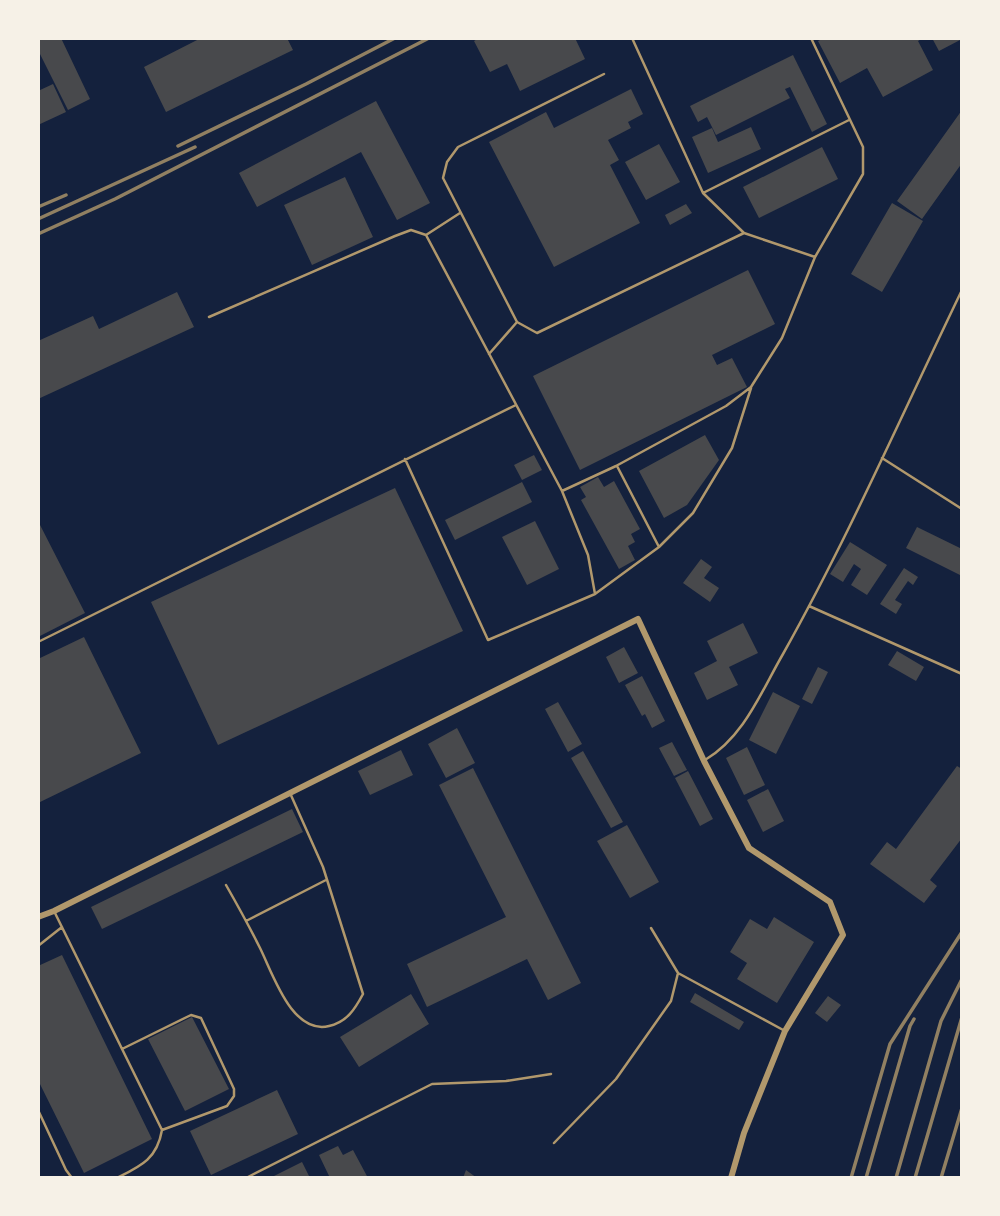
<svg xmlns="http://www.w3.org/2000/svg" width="1000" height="1216" viewBox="0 0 1000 1216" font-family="Poppins,sans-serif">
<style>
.building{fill:#48494c}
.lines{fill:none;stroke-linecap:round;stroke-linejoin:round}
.service{stroke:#b1986c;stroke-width:2.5}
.minor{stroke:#b1986c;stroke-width:6}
.rail{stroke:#918062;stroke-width:3.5}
</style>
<rect width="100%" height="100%" fill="#14213d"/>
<path class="building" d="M38,38h23l29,61 -22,11 -30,-60z
M201,38h86l6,12 -127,62 -22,-45z
M479,38h96l10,21 -65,32 -13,-27 -17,8 -16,-31z
M824,38h99l-5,3 15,29 -50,27 -16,-29 -27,15 -22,-42z
M932,38h30v1l-23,12z
M793,55l34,69 -15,8 -22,-45 -5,2 5,9 -74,37 -9,-18 -9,5 -8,-16z
M53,84l13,28 -28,13v-34z
M631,89l12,25 -15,8 3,6 -23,12 11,20 -9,5 30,58 -86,44 -65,-125 57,-30 8,16z
M376,101l54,102 -33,17 -36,-68 -104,55 -18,-34z
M962,110v53l-40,56 -25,-18z
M751,127l10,22 -53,24 -16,-36 20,-9 6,14z
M659,144l21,38 -34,18 -21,-38z
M822,147l16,32 -79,39 -16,-31z
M345,177l28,60 -61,28 -28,-60z
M892,203l31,18 -41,71 -31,-18z
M686,204l6,9 -22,12 -5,-10z
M748,270l27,54 -63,31 5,10 15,-7 15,29 -167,83 -47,-94z
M177,292l17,35 -156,72v-58l55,-25 6,13z
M705,435l14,25 -32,45 -23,13 -25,-47z
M534,455l8,15 -20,10 -8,-15z
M598,477l6,10 10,-6 26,48 -9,5 4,8 -7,4 7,14 -16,9 -38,-69 5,-3 -6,-10z
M522,482l10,20 -77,38 -10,-20z
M395,488l68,143 -245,114 -67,-143z
M38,521l47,92 -47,24z
M535,521l24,48 -32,16 -25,-48z
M917,527l45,22v27l-56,-28z
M850,542l37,23 -20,30 -16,-10 10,-16 -7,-5 -11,18 -13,-8z
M701,559l11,8 -8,11 15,10 -9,14 -27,-19z
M904,568l14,9 -5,8 -5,-4 -13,19 7,4 -6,10 -16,-10z
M743,623l15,30 -29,14 9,18 -31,15 -13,-27 23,-12 -10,-20z
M84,637l57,116 -103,50v-144z
M624,647l14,26 -19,10 -13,-26z
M897,651l27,16 -8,14 -28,-16z
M818,667l10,5 -16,32 -10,-5z
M642,676l23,45 -13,7 -7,-14 -3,2 -17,-31z
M773,692l27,14 -24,48 -27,-14z
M558,702l24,42 -14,8 -23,-43z
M457,728l18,35 -29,15 -18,-34z
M672,742l15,28 -13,6 -15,-28z
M747,747l18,38 -21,10 -18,-37z
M401,750l12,25 -43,20 -12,-24z
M583,751l40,71 -12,6 -40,-70z
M957,766l5,3v69l-32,42 7,6 -13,17 -54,-39 17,-22 9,7z
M473,768l108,215 -33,17 -21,-41 -100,48 -20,-43 99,-47 -67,-132z
M688,771l25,48 -13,7 -25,-48z
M768,789l16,32 -21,11 -16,-32z
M292,809l11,23 -201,97 -11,-22z
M627,825l32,57 -29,16 -33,-57z
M774,917l40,25 -37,61 -40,-24 10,-16 -17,-11 20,-33 17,10z
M62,955l90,184 -68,34 -46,-93v-114z
M695,993l49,29 -5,8 -49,-28z
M411,994l18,30 -70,43 -19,-30z
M828,996l13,9 -14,17 -12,-9z
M192,1017l37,72 -44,22 -37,-72z
M277,1090l21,44 -87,41 -21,-44z
M338,1146l5,9 10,-5 15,28h-38l-11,-23z
M302,1162l8,16h-40z
M466,1170l11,8h-14z"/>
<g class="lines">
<path class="service" d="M811,38l52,109v27l-48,83
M604,74l-146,73 -11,15 -4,16 74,144 20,11 207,-100
M703,193l146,-73
M209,317l186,-81 16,-6 15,5
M489,354l28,-32
M882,458l80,51
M405,459l83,181 107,-46 -7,-39 -26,-64 -136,-256 34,-22
M617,466l42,81
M562,491l54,-25 110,-60 25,-19 31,-49 33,-81 -71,-24 -41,-40 -71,-155
M595,594l64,-47 34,-34 39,-65 19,-60
M809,606l153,68
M38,642l478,-237
M705,760c39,-23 56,-68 78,-106 66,-118 120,-242 179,-364
M226,885c12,21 23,41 34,63 13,26 32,87 69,78 18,-4 26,-17 34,-32l-40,-127 -33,-74
M54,911l108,219c-5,29 -21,36 -45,48
M246,921l80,-41
M651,928l27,45 107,58
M38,946l24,-19
M122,1049l69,-34 10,3 33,71v7l-7,10 -65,24
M38,1110l28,60 6,8
M554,1143l62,-64 55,-78 7,-28
M246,1178l186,-94 74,-3 45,-7"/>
<path class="minor" d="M38,917l16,-6 584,-292 66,142 45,87 81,54 13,33 -58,96 -41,102 -13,45"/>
<path class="rail" d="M178,146l128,-62 89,-46
M38,207l28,-12
M38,219l157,-72
M38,234l77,-35 314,-161
M851,1178l39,-134 72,-112
M866,1178l44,-152 4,-7
M896,1178l45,-157 21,-42
M915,1178l47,-161
M941,1178l21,-70"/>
</g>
<rect width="1000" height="1216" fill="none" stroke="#f6f1e7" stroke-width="80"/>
</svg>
